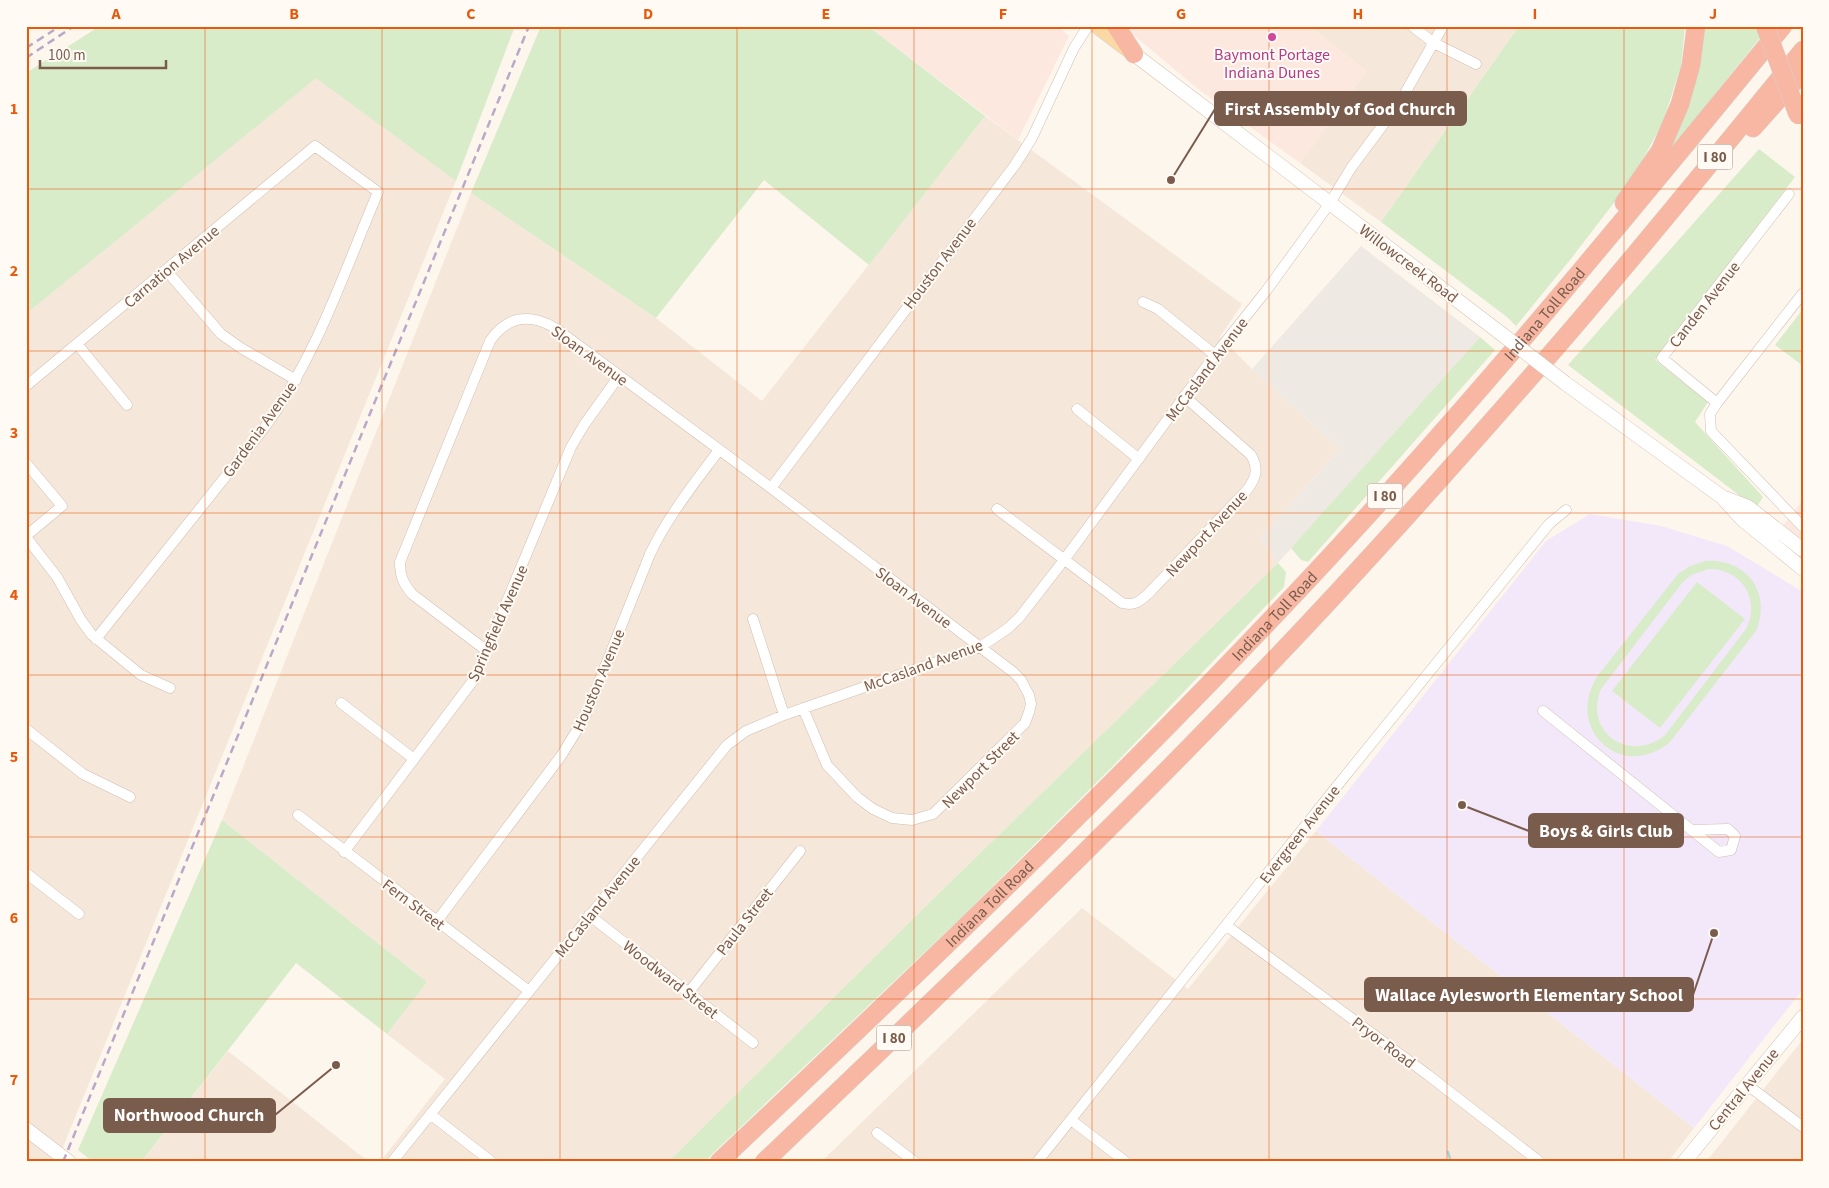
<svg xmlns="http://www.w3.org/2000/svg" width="1829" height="1188" viewBox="0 0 1829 1188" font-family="'Source Sans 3',sans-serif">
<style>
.residential{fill:#f5e8da}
.commercial{fill:#fde8e0}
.industrial{fill:#efe9e4}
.education{fill:#f3e8fa}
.green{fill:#d8ecc9;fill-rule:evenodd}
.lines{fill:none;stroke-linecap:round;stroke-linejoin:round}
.stream{stroke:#a5d3da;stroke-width:2.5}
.street-casing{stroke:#d1beb0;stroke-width:11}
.secondary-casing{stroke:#d6c0b0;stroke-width:15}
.primary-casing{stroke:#dad1cd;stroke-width:16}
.highway-casing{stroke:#dad1cd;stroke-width:19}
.street{stroke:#fff;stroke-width:10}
.secondary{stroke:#fff;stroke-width:14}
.primary{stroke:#fbd9a5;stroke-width:15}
.highway{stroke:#f7b7a3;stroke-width:18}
.rail{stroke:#b9a8c9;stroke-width:2.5;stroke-dasharray:8 5;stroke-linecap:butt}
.secondary-bridge-casing{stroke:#d6c0b0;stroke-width:15;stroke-linecap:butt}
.highway-bridge-casing{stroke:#dad1cd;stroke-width:19;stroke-linecap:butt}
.secondary-bridge{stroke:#fff;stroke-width:14}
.highway-bridge{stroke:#f7b7a3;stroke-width:18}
.grid{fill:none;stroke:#e8590c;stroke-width:1;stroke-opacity:0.55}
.hotel-dot{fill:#d1479c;stroke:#fffaf3;stroke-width:2}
.labels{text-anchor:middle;stroke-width:4;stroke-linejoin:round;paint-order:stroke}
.shield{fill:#fffaf3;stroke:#a28b7f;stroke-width:1}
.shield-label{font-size:15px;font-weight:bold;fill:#7a5c4d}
.hotel-label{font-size:16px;fill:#b23c85;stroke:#fffaf3}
.street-label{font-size:16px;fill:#7a5c4d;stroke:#fffaf3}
.leader{fill:none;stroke:#7a5c4d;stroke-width:2}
.callout-dot{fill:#7a5c4d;stroke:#fffaf3;stroke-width:2}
.callout{fill:#7a5c4d;stroke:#7a5c4d;stroke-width:2}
.callout-label{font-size:18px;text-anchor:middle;font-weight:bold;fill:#fff}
.neatline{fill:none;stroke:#e8590c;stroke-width:2}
.grid-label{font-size:16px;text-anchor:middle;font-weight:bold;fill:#e8590c}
</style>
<rect width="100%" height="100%" fill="#fdf6ec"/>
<path class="residential" d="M1309,26h210l-138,196 -81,-59 66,-92z
M316,77l140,104 -399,981h-31v-848z
M985,116l257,188 -22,33 32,32 88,80 -80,89 18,25 -344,335 -266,264h-288l65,-83 -58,-45 40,-52 -205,-162 249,-627 185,125 106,83z
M1316,831l378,297 -26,34h-847l261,-254 106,81z
M1803,1039v123h-97z
M228,1051l141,111h-228z"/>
<path class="commercial" d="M868,26h189l12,10 -51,104z
M1125,26h184l57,45 -66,92 -102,-74 -67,-56z
M1803,500v44l-22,-16z"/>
<path class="industrial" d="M1361,246l119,91 -202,226 -18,-25 80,-89 -88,-80z"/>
<path class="education" d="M1590,514l71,12 66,20 76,46v397l-109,139 -378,-297 230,-290z"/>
<path class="green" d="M100,26h415l-59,155 -140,-103 -290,236v-241z
M541,26h327l117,90 -116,149 -105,-85 -108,138 -185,-125z
M1519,26h166l-4,40 -18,56 -30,56 -63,82 -54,66 -9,-9 -126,-95z
M1701,26h55l4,12 -97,121z
M1759,149l36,28 -140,183 53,42 -13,20 68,75 -7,11 -188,-143z
M1803,309v57l-28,-21z
M1480,337l15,13 -187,212 -7,-2 -10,-12z
M1705,561c42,-3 67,32 51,70l-86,111c-49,41 -108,-15 -71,-68l79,-100 12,-8zM1709,569c33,0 52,31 37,60l-81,106c-35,29 -82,-3 -64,-46l81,-106 9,-8z
M1278,563l8,9 -2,15 -171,179 -146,146 -263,250h-36l266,-264z
M1697,582l48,37 -85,109 -48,-37z
M222,820l205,162 -40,52 -91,-71 -155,199h-48l-15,-12z"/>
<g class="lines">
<path class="stream" d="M1448,1152l3,10"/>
<g class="street-casing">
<path id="street" d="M1412,26l22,17 42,21
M166,270l55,64 20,14 55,32
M1803,293l-86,110 -7,11 1,17 92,96
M1143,302l15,7 57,46
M77,344l50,61
M26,386l289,-240 63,46c-34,80 -61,164 -113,235l-169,212
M1717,403l-55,-45 127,-164
M1077,409l62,50
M26,463l36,43 -36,30
M771,488l244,-323 17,-27 42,-90 14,-22
M997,509l125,94c12,3 17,-1 26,-9l99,-104c9,-12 12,-21 4,-35l-67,-59
M26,537l31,40 24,43 11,15 49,40 29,13
M753,619l31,96
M487,651l-75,-57c-9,-11 -12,-18 -12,-32l90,-221c17,-25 40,-28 65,-13l216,160 242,184 8,8 8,15 2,9 -2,8 -4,11 -92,91 -21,6 -20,-2 -19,-9 -16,-12 -30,-32 -24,-57
M341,703l73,56
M1543,711l176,141 12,-2 4,-14 -7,-7 -37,1
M26,729l57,45 47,23
M298,815l231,176
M344,852l131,-174 96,-231 13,-22 35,-49
M26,873l53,41
M589,915l164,128
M437,921l124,-165 24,-39 65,-163c18,-38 44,-70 69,-104
M1227,926l201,149 112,87
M689,992l111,-141
M1746,1084l57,43
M430,1114l62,48
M1071,1120l55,42
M877,1133l38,29
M392,1162l335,-417 19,-14 38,-16 196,-68 27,-18 12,-11 45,-58 151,-205 51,-64 64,-88 21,-35 49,-66 43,-76
M1037,1162l296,-371 216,-267 17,-14"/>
</g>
<g class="secondary-casing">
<path id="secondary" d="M1134,54l365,278
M1565,383l157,114 20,22 61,50
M1725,498l23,9 55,43
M26,1129l43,33
M1684,1162l119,-145"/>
</g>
<g class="primary-casing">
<path id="primary" d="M1097,26l33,25"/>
</g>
<g class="highway-casing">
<g id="highway">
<path d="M1116,26l18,28"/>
<path d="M1753,128l50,-56"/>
<path d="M1624,203l36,-52 20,-47 11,-39 5,-39"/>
<path id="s1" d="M719,1162c201,-190 401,-381 590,-583 166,-177 320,-365 474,-553"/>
<path d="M764,1162c194,-185 388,-370 570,-566 75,-81 148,-163 220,-246 85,-98 167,-200 249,-300"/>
</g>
</g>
<use href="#street" class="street"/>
<use href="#secondary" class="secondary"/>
<use href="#primary" class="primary"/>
<use href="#highway" class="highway"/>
<path class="rail" d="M26,48l28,-18
M26,58l48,-32
M63,1162l466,-1136"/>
<g class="secondary-bridge-casing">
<path id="secondary-bridge" d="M1499,332l66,51"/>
</g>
<g class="highway-bridge-casing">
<path id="highway-bridge" d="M1765,26l33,89"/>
</g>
<use href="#secondary-bridge" class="secondary-bridge"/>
<use href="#highway-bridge" class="highway-bridge"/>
</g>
<path class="grid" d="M205,26v1136M382,26v1136M560,26v1136M737,26v1136M914,26v1136M1092,26v1136M1269,26v1136M1447,26v1136M1624,26v1136M26,189h1777M26,351h1777M26,513h1777M26,675h1777M26,837h1777M26,999h1777"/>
<circle class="hotel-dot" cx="1272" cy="37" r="5"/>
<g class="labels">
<g class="shield">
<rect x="1697.5" y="144.5" width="35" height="25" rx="4"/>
<rect x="1367.5" y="483.5" width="35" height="25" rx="4"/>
<rect x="876.5" y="1025.5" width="35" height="25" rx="4"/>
</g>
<g class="shield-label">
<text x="1715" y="162">I 80</text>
<text x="1385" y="501">I 80</text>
<text x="894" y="1043">I 80</text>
</g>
<g class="hotel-label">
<text x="1272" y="60">Baymont Portage<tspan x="1272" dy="18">Indiana Dunes</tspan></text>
</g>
<g class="street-label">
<text transform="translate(939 263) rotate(-53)" y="6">Houston Avenue</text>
<text transform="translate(1409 263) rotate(37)" y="6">Willowcreek Road</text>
<text transform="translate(171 266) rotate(-40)" y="6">Carnation Avenue</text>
<text transform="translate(1704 304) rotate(-52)" y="6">Canden Avenue</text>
<text dy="6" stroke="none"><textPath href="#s1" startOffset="1184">Indiana Toll Road</textPath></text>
<text transform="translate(590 355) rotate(36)" y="6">Sloan Avenue</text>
<text transform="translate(1206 369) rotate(-53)" y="6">McCasland Avenue</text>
<text transform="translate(259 429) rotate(-54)" y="6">Gardenia Avenue</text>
<text transform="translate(1206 533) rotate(-47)" y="6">Newport Avenue</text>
<text transform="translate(914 597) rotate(37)" y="6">Sloan Avenue</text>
<text dy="6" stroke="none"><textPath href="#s1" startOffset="779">Indiana Toll Road</textPath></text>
<text transform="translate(497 623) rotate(-66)" y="6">Springfield Avenue</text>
<text transform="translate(923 665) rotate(-20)" y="6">McCasland Avenue</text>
<text transform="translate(598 680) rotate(-67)" y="6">Houston Avenue</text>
<text transform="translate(980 769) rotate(-45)" y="6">Newport Street</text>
<text transform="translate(1299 834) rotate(-52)" y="6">Evergreen Avenue</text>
<text transform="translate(414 904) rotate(37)" y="6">Fern Street</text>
<text dy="6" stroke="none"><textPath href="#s1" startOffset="374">Indiana Toll Road</textPath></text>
<text transform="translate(597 906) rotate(-51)" y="6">McCasland Avenue</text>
<text transform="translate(744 921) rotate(-52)" y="6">Paula Street</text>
<text transform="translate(671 979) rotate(38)" y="6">Woodward Street</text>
<text transform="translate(1384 1042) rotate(37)" y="6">Pryor Road</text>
<text transform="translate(1743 1089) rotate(-51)" y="6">Central Avenue</text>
</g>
</g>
<path class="leader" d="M1171 180L1215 109M1462 805L1529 831M1714 933L1693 995M336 1065L275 1115"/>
<g class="callout-dot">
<circle cx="1171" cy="180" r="5"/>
<circle cx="1462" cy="805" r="5"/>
<circle cx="1714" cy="933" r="5"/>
<circle cx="336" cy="1065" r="5"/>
</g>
<g class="callout">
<rect x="1215" y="92" width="251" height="33" rx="5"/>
<rect x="1529" y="814" width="154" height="33" rx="5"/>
<rect x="1365" y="978" width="328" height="33" rx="5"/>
<rect x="104" y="1099" width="171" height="33" rx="5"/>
</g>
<g class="callout-label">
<text x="1340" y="115">First Assembly of God Church</text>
<text x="1606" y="837">Boys &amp; Girls Club</text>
<text x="1529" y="1001">Wallace Aylesworth Elementary School</text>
<text x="189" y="1121">Northwood Church</text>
</g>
<rect width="1829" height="1188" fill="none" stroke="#fffaf3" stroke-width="55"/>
<path d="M40 60v8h126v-8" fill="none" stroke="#7a5c4d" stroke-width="2.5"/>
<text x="48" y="60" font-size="15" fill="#7a5c4d" stroke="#fffaf3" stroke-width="4" paint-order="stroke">100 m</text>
<rect x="28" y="28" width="1774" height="1132" class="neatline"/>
<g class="grid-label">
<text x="116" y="19">A</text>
<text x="294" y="19">B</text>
<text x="471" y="19">C</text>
<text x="648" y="19">D</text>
<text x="826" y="19">E</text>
<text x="1003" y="19">F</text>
<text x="1181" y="19">G</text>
<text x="1358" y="19">H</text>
<text x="1535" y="19">I</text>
<text x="1713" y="19">J</text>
<text x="14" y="114">1</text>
<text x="14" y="276">2</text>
<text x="14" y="438">3</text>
<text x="14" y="600">4</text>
<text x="14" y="762">5</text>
<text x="14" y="923">6</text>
<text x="14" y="1085">7</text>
</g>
</svg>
